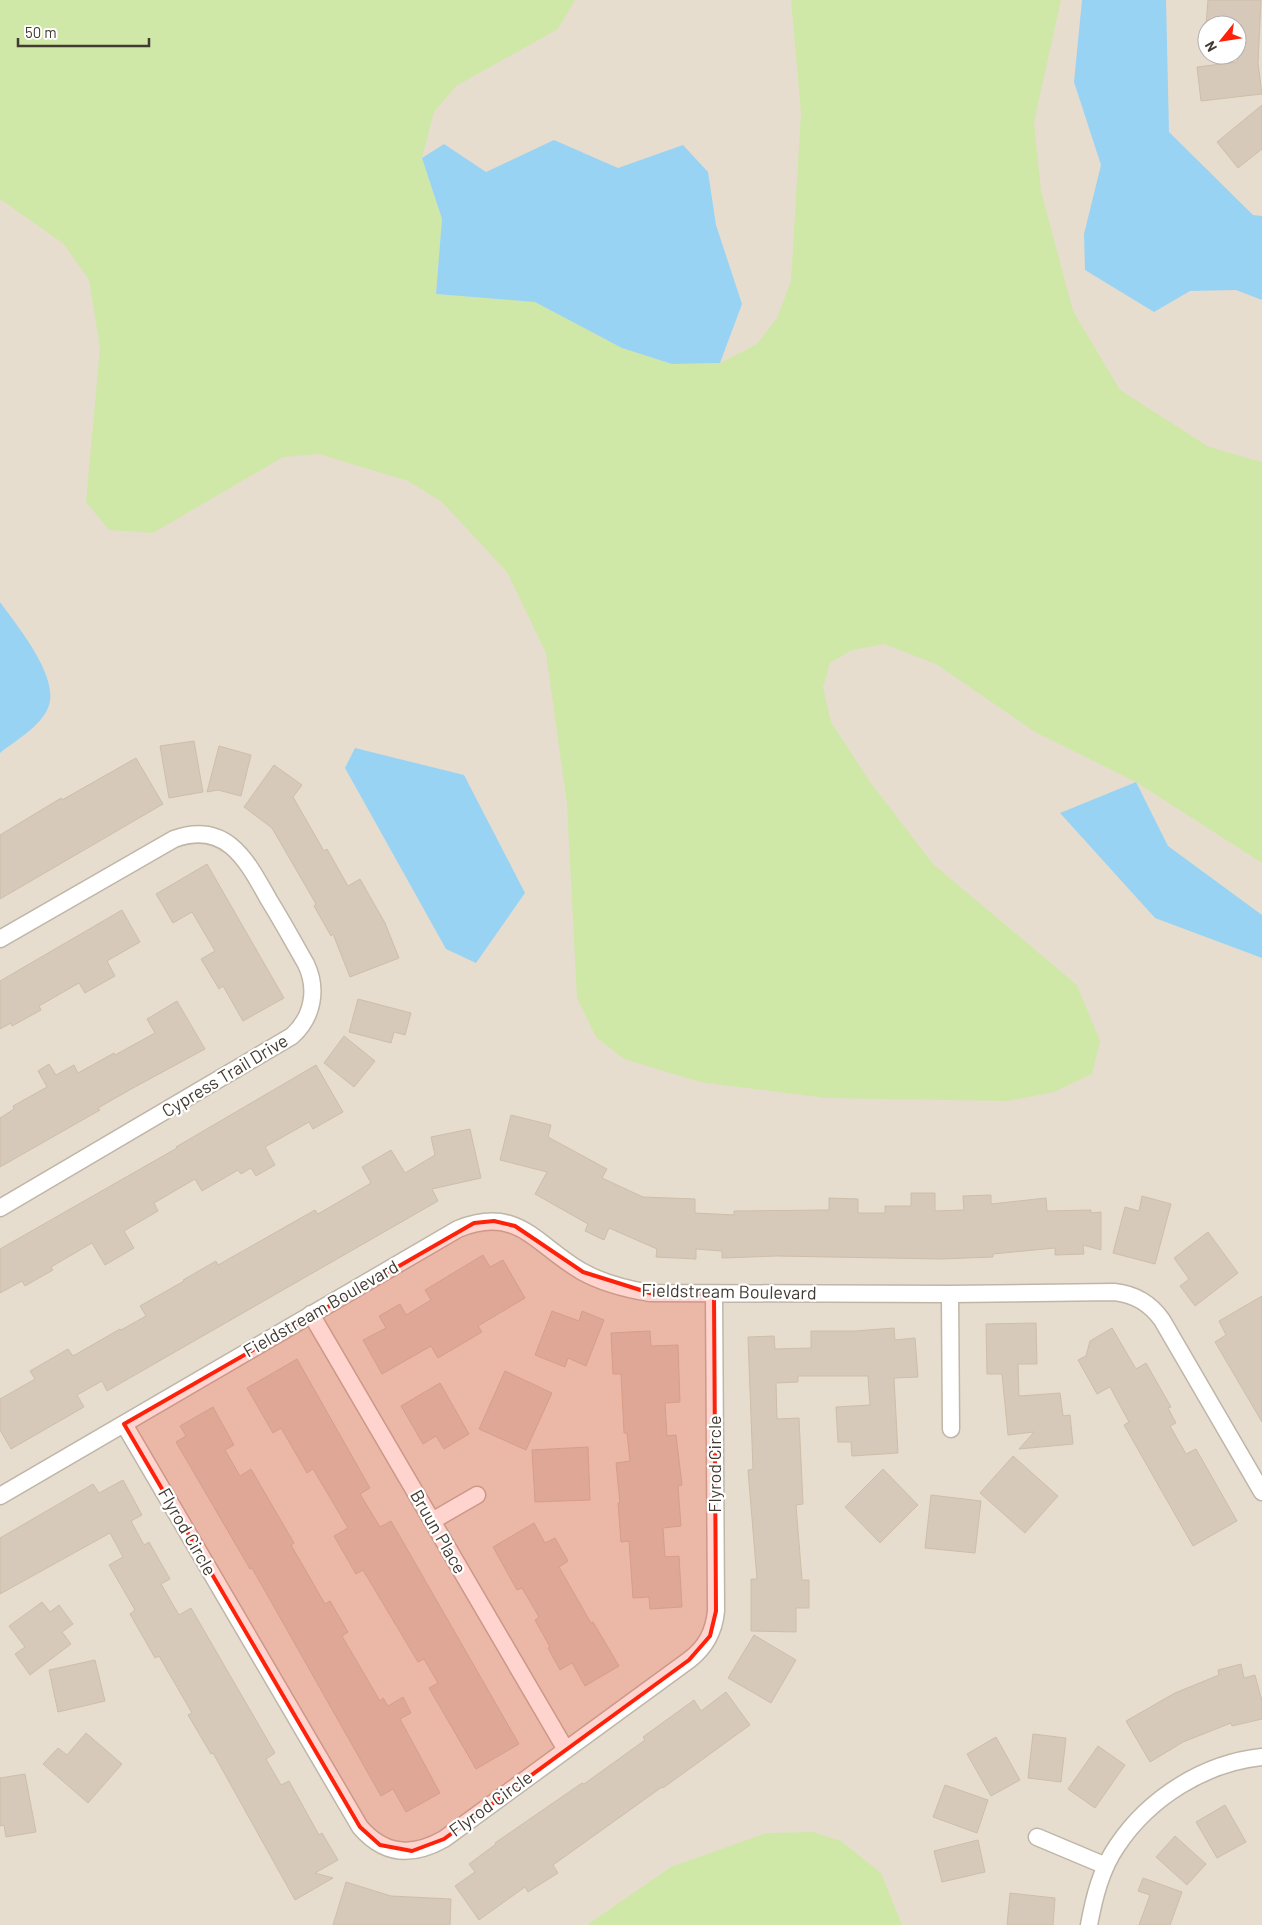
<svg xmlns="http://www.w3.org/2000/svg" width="1262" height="1925" viewBox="0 0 1262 1925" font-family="Barlow,sans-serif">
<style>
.residential{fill:#e6ddcf;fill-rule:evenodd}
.green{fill:#cfe8a7}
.water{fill:#99d3f3}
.building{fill:#d6c9b9;stroke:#cebea9}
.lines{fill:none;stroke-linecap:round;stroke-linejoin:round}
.street-casing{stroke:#c0b6a7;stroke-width:19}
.street{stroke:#fff;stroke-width:16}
.marked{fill:#ff220b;fill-opacity:0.2;stroke:#ff220b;stroke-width:4;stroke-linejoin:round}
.labels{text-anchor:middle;stroke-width:4.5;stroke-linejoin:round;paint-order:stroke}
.street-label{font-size:18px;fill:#433b32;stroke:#fff}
</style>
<rect width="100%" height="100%" fill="#f2ece1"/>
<path class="residential" d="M0,0h1262v1925h-1262zM1207,25h30v30h-30z"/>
<path class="green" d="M0,0h575l-17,29 -102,57 -22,26 -12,46 20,61 -6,75 99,8 87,46 50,16 48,-1 37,-19 20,-26 14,-37 10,-168 -10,-113h270l-27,122 7,69 32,120 47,79 89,57 53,15v401l-126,-81 -101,-50 -99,-68 -52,-20 -32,6 -22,13 -7,24 8,35 39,60 63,82 144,121 23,56 -8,33 -38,18 -47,9 -181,-3 -126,-16 -76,-23 -28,-22 -19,-39 -10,-194 -21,-151 -39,-81 -65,-70 -34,-21 -89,-27 -36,3 -130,76 -44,-3 -23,-28 14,-154 -11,-68 -25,-36 -64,-45z
M813,1832l28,9 40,32 21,52h-315l84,-58 95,-34z"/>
<path class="water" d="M1082,0h84l3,132 84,83 9,1v84l-26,-10 -46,1 -36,21 -69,-42 -1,-36 17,-69 -27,-83z
M554,140l64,28 65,-23 25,27 8,53 26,79 -22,59 -48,1 -50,-16 -87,-46 -99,-8 6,-75 -20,-61 22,-14 42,28z
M0,602c17,24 61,76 48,106 -8,19 -32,32 -48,45z
M355,748l109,27 61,118 -49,70 -30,-14 -101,-181z
M1136,782l32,64 94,69v43l-107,-40 -95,-105z"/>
<path class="building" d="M1208,0h53l-3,63 4,31 -61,7 -4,-34 40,-5v-37h-31z
M1262,105v44l-24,19 -21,-26z
M194,741l9,51 -34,6 -9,-52z
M219,746l32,9 -10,41 -23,-6 -11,2z
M136,758l27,46 -163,95v-64l61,-37 1,2z
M274,765l28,20 -9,12 31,54 3,-2 21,37 12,-7 25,44 14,35 -49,19 -17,-43 -2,2 -17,-30 2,-2 -44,-76 -28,-21z
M207,864l77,134 -41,23 -20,-35 -4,3 -18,-30 14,-8 -23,-39 -19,11 -17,-29z
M122,910l18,32 -33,19 8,15 -30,17 -6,-10 -40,23 2,4 -29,16 -1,-3 -11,6v-48z
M358,999l53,14 -6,22 -11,-3 -3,11 -42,-11z
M177,1001l28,48 -72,39 -35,20 2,2 -100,57v-49l14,-9 -1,-3 34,-19 -9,-16 11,-7 7,11 18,-10 4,8 36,-20 1,2 40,-22 -8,-14z
M344,1036l31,25 -21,26 -30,-24z
M316,1065l27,47 -30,17 -4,-7 -44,25 10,18 -19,11 -5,-8 -10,6 -3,-4 -36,21 -7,-12 -41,24 4,8 -34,20 10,17 -29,17 -13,-22 -41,24 2,3 -28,16 -3,-5 -22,12v-44l177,-101 -1,-1z
M511,1115l40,10 -3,12 59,32 -5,9 41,19 52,2v14l39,2v-4l95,-1v-12l29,1v14h27v-7h26v-13h24v18l29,-1 -1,-14 28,-1v9l55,-6 1,13 44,-1v3l10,-1v38l-18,-5 1,9 -29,1v-7l-62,6v3l-52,2 -164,-3 -55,2v-7l-26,-2v10l-40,-2 1,-8 -48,-21 -5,12 -19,-9 3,-7 -53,-30 12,-22 -47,-12z
M470,1129l11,49 -49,11 6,12 -331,190 -5,-10 -25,14 7,12 -73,42 -11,-19v-31l35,-20 -5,-8 38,-22 5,7 47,-27 1,1 25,-14 -6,-10 44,-25 -1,-1 33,-19 2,4 97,-55 3,4 53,-31 -9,-16 29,-17 14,23 30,-18 -4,-18z
M1142,1196l29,8 -16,60 -42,-11 12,-46 14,4z
M1208,1232l30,41 -43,33 -15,-20 9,-7 -15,-21z
M483,1255l7,12 13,-7 22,38 -47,28 4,6 -44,26 -7,-12 -49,28 -19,-34 23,-12 -7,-12 21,-12 6,11 25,-15 -6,-10z
M1262,1296v126l-47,-80 11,-7 -7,-14z
M552,1311l27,10 3,-10 22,9 -18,46 -18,-8 -3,9 -30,-12z
M1036,1323l1,41h-19l1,32 41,-3 3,23 7,-1 3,29 -54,5 15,-17 -26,3 -6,-61h-15l-1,-50z
M894,1328l1,12 20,-2 3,39 -24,1 4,75 -46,3 -1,-14h-13l-2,-35 34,-2 -2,-29h-70v6l-22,1 1,36 22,-1 4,86 -7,1 6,75h7v28h-13v24l-45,-1v-52h6l-9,-109 5,-1 -5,-132 26,-1 1,13 36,-1v-17h44z
M1112,1328l24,41 10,-6 25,44 -3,1 8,15 -6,3 16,28 10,-5 41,72 -44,25 -69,-121 5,-3 -19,-35 -13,7 -19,-34 8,-4 4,-15z
M650,1331l1,15 27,-1 2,57 -15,1 2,33 9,-1 6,50 -4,1 3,40 -18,2 2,29 14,-1 3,51 -32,2 -1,-12 -16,1 -4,-57 -8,1 -3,-39h2l-4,-40 14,-2 -3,-28h-3l-3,-59h-8l-2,-41z
M297,1359l73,129 -10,6 20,33 11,-6 128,223 -43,25 -47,-81 9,-5 -14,-24 -6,3 -55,-92 -7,4 -22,-38 14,-8 -35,-59 -6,4 -26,-45 -8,5 -26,-45z
M505,1371l47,22 -26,57 -47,-21z
M440,1383l29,51 -25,15 -8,-13 -13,8 -22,-38z
M213,1407l21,38 -9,5 15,26 11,-7 43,74 -3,2 34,59 5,-3 18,31 -6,4 38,65 3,-3 5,8 15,-9 8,16 -11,6 40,74 -34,19 -13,-23 -12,7 -129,-228 -2,1 -74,-127 10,-6 -6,-10z
M588,1447l2,53 -55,2 -3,-52z
M1013,1456l45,40 -33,37 -45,-40z
M883,1469l35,36 -38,38 -35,-36z
M123,1480l19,35 -11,6 13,24 5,-3 21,37 -9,5 18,31 12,-7 84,145 -9,6 15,26 8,-4 30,54 3,-2 16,27 -23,13 18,5 -38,22 -82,-147 -2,1 -23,-39 4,-2 -33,-57 -4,2 -25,-44 5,-4 -26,-45 14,-8 -13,-24 -110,61v-56l93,-54 6,9z
M931,1495l50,6 -6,52 -50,-5z
M534,1523l11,20 10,-5 13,23 -9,6 32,56 2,-1 26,44 -34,20 -13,-23 -12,7 -12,-22 2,-1 -15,-27 4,-3 -17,-29 -5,2 -24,-43z
M42,1602l8,10 9,-7 14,19 -11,8 9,12 -41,31 -15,-21 10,-7 -16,-21z
M754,1635l42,25 -25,43 -43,-25z
M95,1660l10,41 -47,11 -9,-42z
M1241,1664l3,14 11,-3 7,26v18l-30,7 -1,-3 -48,19 -33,20 -24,-41 49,-28 44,-18 -1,-5z
M726,1692l24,33 -87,63 -1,-1 -109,78 5,8 -30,19 -3,-5 -46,33 -24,-34 20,-14 -6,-8 27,-20 -1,-1 87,-60 2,1 61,-44 -2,-3 51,-37 7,11z
M86,1733l36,31 -34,39 -45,-39 15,-16 9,7z
M1033,1734l33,4 -5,44 -33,-4z
M996,1737l24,43 -29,16 -24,-42z
M1098,1746l27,19 -30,43 -27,-19z
M25,1774l11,58 -30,5 -2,-12 -4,1v-48z
M945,1785l43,15 -11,33 -44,-16z
M1225,1805l21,37 -29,16 -21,-36z
M1175,1836l31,28 -19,21 -31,-28z
M978,1840l7,32 -43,10 -8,-31z
M1143,1878l39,14 -12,33h-31l11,-30 -12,-4z
M346,1882l45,14 60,3 -1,26h-117z
M1010,1893l45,5 -2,27h-46z"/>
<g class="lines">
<g class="street-casing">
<path id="street" d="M0,939l174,-100c53,-19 73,22 95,61 13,21 25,43 37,64 12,25 7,53 -14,72l-292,172
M950,1294l1,135
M311,1314l255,436
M124,1424l236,403c24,28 52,30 84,12l245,-179c17,-13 25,-28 27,-49l-2,-317
M0,1496l458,-267c60,-24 77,15 123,42 21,12 45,18 69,22l300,1 164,-2c20,2 36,11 48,28l100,172
M432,1521l45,-26
M1037,1837l69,29
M1089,1925c5,-27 12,-56 28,-79 32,-48 87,-83 145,-89"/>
</g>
<use href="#street" class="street"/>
</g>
<path class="marked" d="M494,1221l21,5 68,46 67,21 64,1 2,317 -6,25 -21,24 -245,179 -32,12 -32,-6 -20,-18 -236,-403 350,-201z"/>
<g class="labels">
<g class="street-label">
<text transform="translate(225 1076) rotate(-31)" y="6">Cypress Trail Drive</text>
<text transform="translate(729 1292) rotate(1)" y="6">Fieldstream Boulevard</text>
<text transform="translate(321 1309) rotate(-30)" y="6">Fieldstream Boulevard</text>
<text transform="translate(715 1464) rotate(-90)" y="6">Flyrod Circle</text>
<text transform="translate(187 1532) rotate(60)" y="6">Flyrod Circle</text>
<text transform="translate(438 1532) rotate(60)" y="6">Bruun Place</text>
<text transform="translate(491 1804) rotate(-36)" y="6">Flyrod Circle</text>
</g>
</g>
<g transform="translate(1222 40) rotate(240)"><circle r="24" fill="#ffffff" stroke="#b4b1ad"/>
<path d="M0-4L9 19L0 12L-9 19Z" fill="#ff220b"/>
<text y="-8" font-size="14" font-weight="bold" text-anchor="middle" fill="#433b32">N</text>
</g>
<path d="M18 38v8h131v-8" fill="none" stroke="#433b32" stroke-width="2.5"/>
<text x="25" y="38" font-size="15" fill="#433b32" stroke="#ffffff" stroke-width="4" paint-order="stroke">50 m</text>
</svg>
